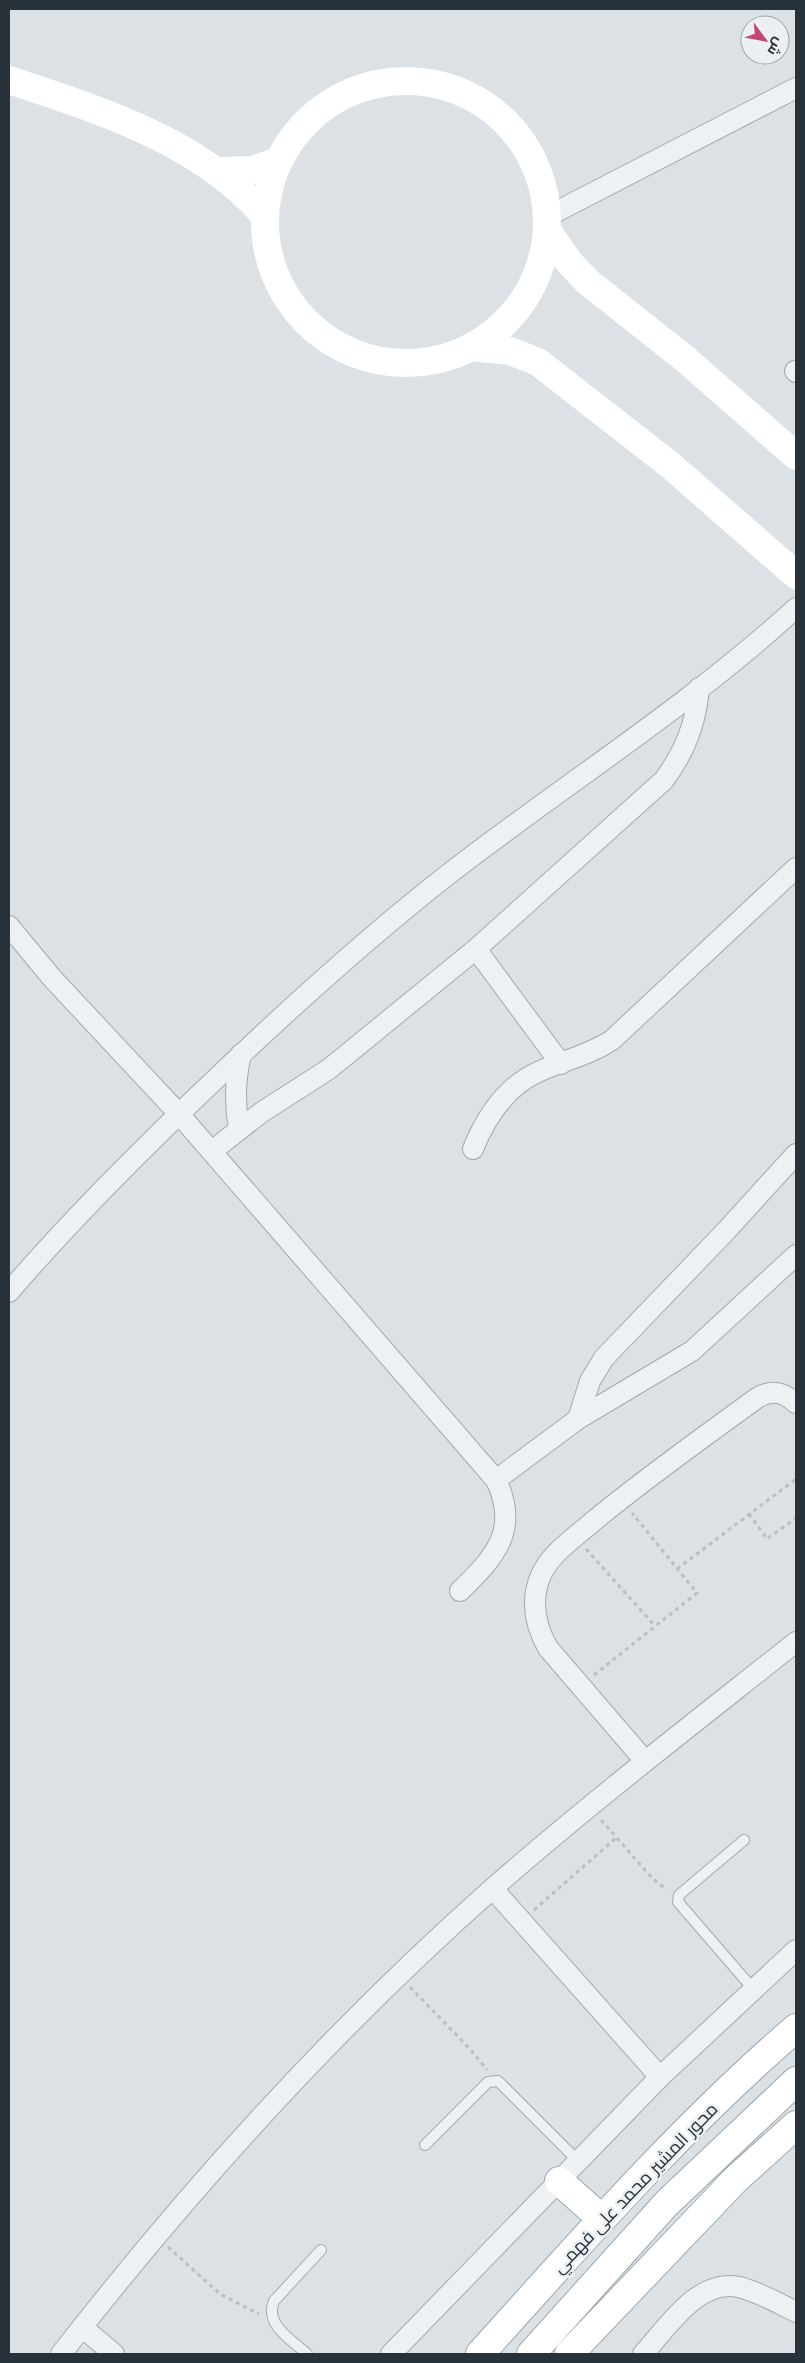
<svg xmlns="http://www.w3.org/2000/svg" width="805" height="2363" viewBox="0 0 805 2363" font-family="Raleway,Cairo,sans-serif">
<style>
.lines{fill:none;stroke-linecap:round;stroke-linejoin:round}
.lane-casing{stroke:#a2a9ae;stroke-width:12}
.street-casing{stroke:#a2a9ae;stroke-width:22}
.primary-casing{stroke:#9ca8b0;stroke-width:30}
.path{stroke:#babfc4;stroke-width:3;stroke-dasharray:4 4;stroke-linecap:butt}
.lane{stroke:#eef1f4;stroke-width:10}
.street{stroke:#eef1f4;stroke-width:20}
.secondary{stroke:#fff;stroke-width:28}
.primary{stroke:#fff;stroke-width:28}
.labels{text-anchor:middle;stroke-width:5;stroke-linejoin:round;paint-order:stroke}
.street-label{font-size:18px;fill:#27323a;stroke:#ebf0f3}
</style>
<rect width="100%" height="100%" fill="#dce1e5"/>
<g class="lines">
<g class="lane-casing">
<path id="lane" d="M744,1840l-59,50 -6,5 -1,7 76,88
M425,2145l63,-63 10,-1 80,80
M307,2354c-15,-14 -43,-29 -33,-53l47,-51"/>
</g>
<g class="street-casing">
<path id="street" d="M548,216l248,-128
M795,371l1,1
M9,926l43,52 127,136 317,366c24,50 -1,77 -36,111
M476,949l85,115
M239,1128c-5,-26 -4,-48 2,-74
M473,1149c13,-32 32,-62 65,-77 25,-12 50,-16 74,-32l184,-172
M212,1151l50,-39 67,-43 147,-120 188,-169c21,-29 32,-56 35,-92
M9,1292c60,-70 126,-136 193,-200 80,-77 161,-151 248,-219 115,-89 239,-167 346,-265
M578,1419l12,-38 14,-23 122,-127 70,-77
M496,1480l82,-61 114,-68 104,-96
M645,1761l-97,-113c-13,-23 -18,-48 -7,-73 10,-22 32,-36 49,-51 54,-45 111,-85 167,-126 15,-9 26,-6 39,5
M493,1889l167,188
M82,2327l32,27
M61,2354c130,-167 272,-324 431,-465 98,-86 202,-166 304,-247
M391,2354l269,-277 136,-127
M643,2354c24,-26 55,-76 96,-67 20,5 39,16 57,25"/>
</g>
<g class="primary-casing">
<path id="primary" d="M559,2181l43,38
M480,2354c101,-112 201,-227 316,-326
M531,2354l136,-151 129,-122
M569,2354l167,-175 60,-54"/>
</g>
<path class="path" d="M749,1514l18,25 29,-21
M586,1549l69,77
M677,1569l119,-90
M594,1675l103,-82 -65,-80
M601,1820l51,58 15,12
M534,1910l82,-72
M410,1987l60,62 17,21
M168,2247l52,47 39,20"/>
<use href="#lane" class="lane"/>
<use href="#street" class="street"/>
<path class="secondary" d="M9,80c90,30 192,61 256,136
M265 222a141 141 0 1 1 282 0a141 141 0 1 1-282 0Z
M215,171l37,-1 27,-9
M547,230l22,32 19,20 96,76 112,98
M471,347l39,4 28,11 132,103 126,110"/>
<use href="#primary" class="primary"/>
</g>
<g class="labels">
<g class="street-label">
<text transform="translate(635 2188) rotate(-46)" y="6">محور المشير محمد على فهمي</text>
</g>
</g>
<rect width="805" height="2363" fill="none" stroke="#27323a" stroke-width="20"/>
<g transform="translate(765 40) rotate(122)"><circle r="24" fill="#ebf0f3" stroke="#9da4a9"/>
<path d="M0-4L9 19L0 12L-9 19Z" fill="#c54673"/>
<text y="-8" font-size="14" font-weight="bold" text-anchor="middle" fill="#27323a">ش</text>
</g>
</svg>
